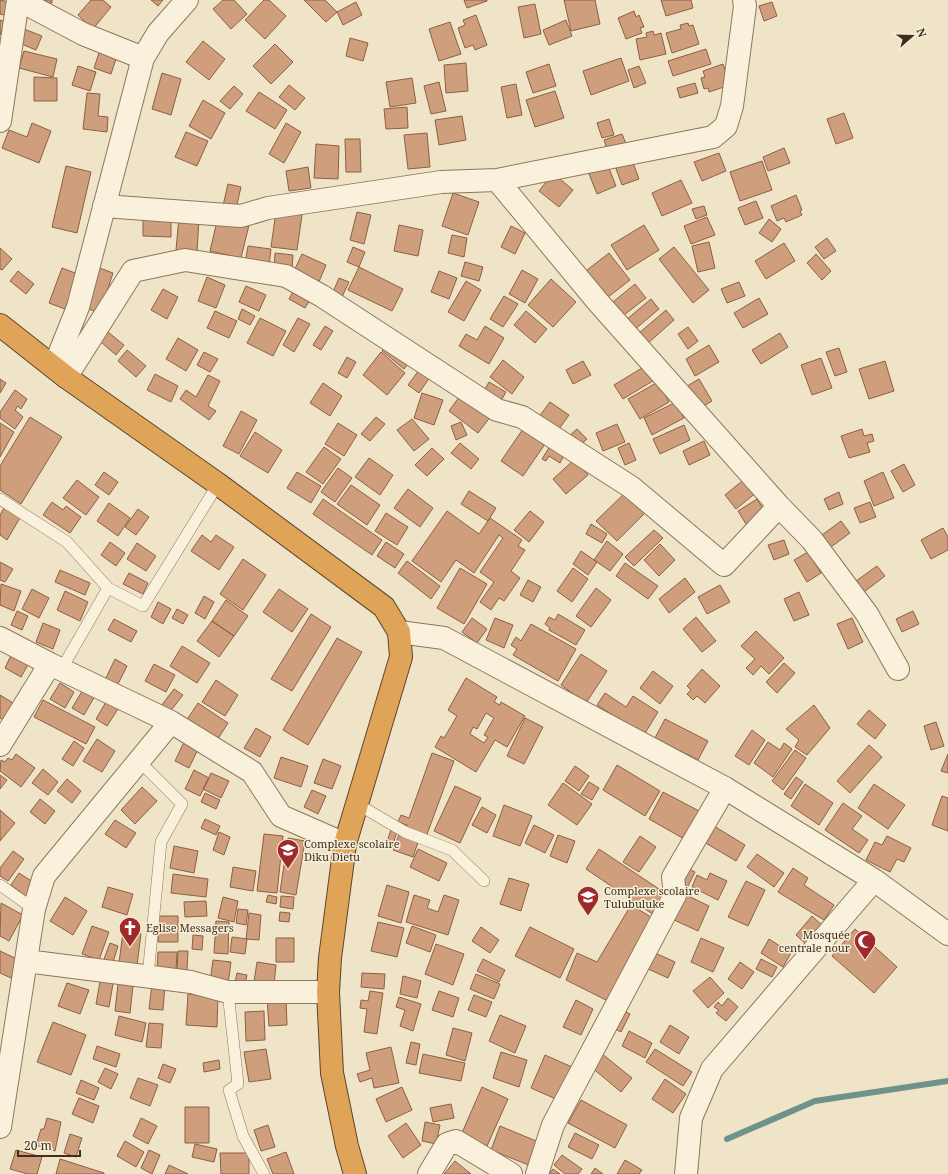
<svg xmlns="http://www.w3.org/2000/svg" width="948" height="1174" viewBox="0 0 948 1174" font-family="'Noto Serif',serif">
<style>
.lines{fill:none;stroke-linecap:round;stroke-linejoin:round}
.stream{stroke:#6f938a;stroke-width:6}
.building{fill:#cf9f7d;stroke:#8d5f41;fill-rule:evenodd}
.lane-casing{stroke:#8d765c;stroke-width:12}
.street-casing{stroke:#8d765c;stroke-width:24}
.highway-casing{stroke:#5b4430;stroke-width:24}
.lane{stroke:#faf1dc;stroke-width:11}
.street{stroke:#faf1dc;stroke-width:22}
.highway{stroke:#e0a458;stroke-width:22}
.labels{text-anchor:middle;stroke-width:3;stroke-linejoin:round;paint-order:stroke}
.poi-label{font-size:11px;fill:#3d2e20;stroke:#f7eed8;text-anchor:start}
</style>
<rect width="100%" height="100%" fill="#f0e4c8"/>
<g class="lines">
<path class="stream" d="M727,1139l88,-38 133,-20"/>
</g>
<path class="building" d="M0,0l9,2 -5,13 -4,-1z
M45,0h7v3l-7,-1z
M91,0h12l8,7 -18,22 -15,-14z
M151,0h12l-5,6z
M223,0h11l13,14 -16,15 -18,-20z
M264,0h5l17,16 -21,23 -20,-19z
M304,0h21l12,12 -11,10z
M464,0h23v1l-20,7z
M564,0h31l5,24 -29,7z
M661,0h30l2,8 -27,8z
M356,2l6,13 -19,10 -6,-13z
M772,2l5,14 -13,5 -5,-15z
M535,4l6,30 -17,4 -6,-31z
M634,11l2,6 3,-2 5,12 -4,1 2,5 -16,6 -8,-21z
M476,15l11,30 -12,5 -2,-5 -8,3 -7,-20 7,-3 -2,-5z
M0,20l5,2 -5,13z
M566,20l6,16 -23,9 -6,-15z
M450,22l11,32 -22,7 -10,-32z
M688,23l1,3 4,-1 6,19 -27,9 -6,-20 15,-4 -1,-4z
M24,29l18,7 -6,14 -17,-7z
M653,31l1,4 7,-2 5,21 -26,6 -4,-21 11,-2 -1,-4z
M350,38l18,5 -5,18 -17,-5z
M203,41l22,18 -16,21 -23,-18z
M275,44l18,18 -22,22 -18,-18z
M706,49l5,15 -38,12 -5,-15z
M100,50l17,6 -6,18 -17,-6z
M24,51l33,8 -4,18 -34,-9z
M621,58l8,23 -38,14 -8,-24z
M466,63l2,28 -22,2 -2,-28z
M549,64l7,22 -23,7 -7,-21z
M723,64l7,21 -21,7 -1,-4 -4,1 -3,-11 4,-1 -2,-6z
M78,66l18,6 -6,19 -18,-6z
M639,66l7,17 -12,5 -6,-18z
M162,73l19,6 -10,36 -19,-6z
M34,77l23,1v23h-23z
M412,78l4,25 -26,4 -4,-25z
M439,82l7,29 -15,3 -7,-28z
M695,83l3,10 -18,5 -3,-10z
M516,84l6,31 -15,3 -6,-31z
M289,85l16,13 -10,12 -16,-13z
M234,86l9,8 -13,15 -10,-8z
M555,91l9,27 -29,9 -9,-27z
M259,92l28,18 -12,19 -29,-18z
M87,93l13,1 -2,22 10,1 -1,15 -24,-3z
M203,100l22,13 -14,26 -22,-13z
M407,107l1,21 -22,1 -2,-20z
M844,113l9,25 -17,6 -9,-25z
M462,116l4,24 -27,5 -4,-25z
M609,119l5,16 -12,3 -5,-15z
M32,123l19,8 -12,32 -37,-15 7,-18 18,7z
M286,123l15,9 -17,31 -15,-9z
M186,132l22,9 -11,25 -22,-9z
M427,133l3,34 -22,2 -4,-34z
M622,134l5,12 -19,7 -4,-13z
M345,139h15l1,33h-15z
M316,144l23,2 -1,33 -24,-1z
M784,148l6,15 -22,8 -5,-14z
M719,153l7,18 -24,10 -8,-19z
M632,160l7,19 -17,6 -7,-19z
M606,161l10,25 -19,8 -10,-25z
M762,161l10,29 -32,11 -10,-29z
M66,166l25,6 -14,61 -25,-6z
M308,167l3,21 -22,3 -3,-20z
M553,173l20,17 -14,17 -20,-16z
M681,180l11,23 -30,13 -10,-23z
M228,184l13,3 -6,26 -13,-3z
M453,193l26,9 -11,33 -26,-9z
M796,195l6,15 -2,1 2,4 -16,7 -2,-4 -7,3 -6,-15z
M756,201l7,17 -18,7 -7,-17z
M704,206l3,9 -11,4 -4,-10z
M276,211l26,4 -5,35 -26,-3z
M357,212l14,3 -7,29 -14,-4z
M179,217l20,2 -2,33 -21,-2z
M218,217l31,8 -8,33 -31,-7z
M707,217l8,18 -24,9 -7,-18z
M143,218h28v19l-28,-1z
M769,219l12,10 -9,13 -13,-9z
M399,225l24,5 -5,26 -24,-5z
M644,225l15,25 -32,20 -16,-25z
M511,226l14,7 -10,21 -14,-7z
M452,235l15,3 -3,19 -16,-4z
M827,238l9,13 -12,8 -9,-12z
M709,242l6,26 -17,4 -6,-26z
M784,243l11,18 -29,18 -11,-18z
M248,246l23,3 -2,17 -24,-3z
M353,247l12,5 -6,15 -12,-5z
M674,247l35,43 -16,13 -34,-44z
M0,248l12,11 -10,11 -2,-1z
M275,253l18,2 -1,15 -18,-1z
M609,253l21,27 -27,21 -21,-27z
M302,254l24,11 -8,19 -25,-11z
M816,254l15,17 -9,9 -15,-17z
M465,262l18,5 -4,14 -18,-5z
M97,267l16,6 -13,40 -17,-6z
M359,267l44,22 -11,22 -44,-21z
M62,268l21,8 -13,35 -21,-8z
M522,270l16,9 -13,24 -16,-9z
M18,271l16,13 -8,10 -16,-13z
M439,271l18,7 -8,21 -18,-7z
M207,277l18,8 -9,23 -18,-7z
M339,278l10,4 -7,15 -9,-5z
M551,279l25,23 -23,25 -25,-22z
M466,281l15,9 -17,31 -16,-9z
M739,282l6,14 -18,7 -6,-14z
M635,284l11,14 -22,17 -11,-13z
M297,285l16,10 -8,13 -16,-9z
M246,286l20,9 -7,16 -20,-9z
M163,289l15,8 -11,22 -16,-9z
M504,296l14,8 -15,23 -13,-8z
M759,298l9,16 -25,14 -9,-15z
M651,299l8,10 -25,21 -8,-10z
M242,309l13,7 -5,9 -12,-6z
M666,310l8,10 -27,24 -9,-10z
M215,311l22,10 -8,17 -22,-10z
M526,311l21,18 -12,14 -21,-18z
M260,318l26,13 -13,25 -26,-13z
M298,318l12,6 -16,28 -11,-7z
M325,326l8,5 -12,19 -8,-5z
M485,326l19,12 -15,26 -30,-18 7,-12 11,6z
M688,327l10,14 -10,8 -10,-15z
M103,328l21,17 -8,10 -21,-18z
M780,333l8,14 -27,17 -9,-14z
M178,338l20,12 -12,21 -20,-12z
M389,341l22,19 -7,9 -22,-18z
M709,345l10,17 -24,14 -9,-17z
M839,348l8,24 -12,4 -9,-24z
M127,350l19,16 -10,11 -18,-16z
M204,352l14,7 -8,13 -13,-7z
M381,352l24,21 -18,22 -24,-20z
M347,357l9,5 -9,16 -9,-5z
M821,358l11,30 -20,7 -11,-30z
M503,360l21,17 -12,17 -22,-17z
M583,361l8,14 -18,9 -7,-14z
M885,361l9,30 -25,8 -10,-30z
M647,365l9,14 -33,20 -9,-14z
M419,370l11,7 -11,16 -11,-8z
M155,374l23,12 -7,16 -24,-12z
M208,375l12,6 -12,25 8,5 -7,9 -29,-21 6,-9 10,7z
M0,379l6,4 -6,10z
M699,379l13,22 -15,9 -13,-22z
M489,382l17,10 -7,12 -17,-10z
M658,382l11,20 -29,17 -12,-20z
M323,383l19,13 -12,20 -20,-13z
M15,390l12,9 -6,10 -3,-3 -3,4 8,7 -8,12 -15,-11v-6z
M422,393l21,7 -9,25 -20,-7z
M462,393l29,23 -13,17 -29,-22z
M550,402l19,13 -15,21 -19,-14z
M676,402l8,16 -32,17 -8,-17z
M241,411l16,9 -18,34 -16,-8z
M30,417l32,20 -41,67 -21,-14v-24z
M376,417l9,7 -15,17 -9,-7z
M412,419l17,20 -15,12 -17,-21z
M461,422l6,13 -11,5 -5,-14z
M0,423l14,9 -14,25z
M338,423l19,12 -13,21 -19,-12z
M617,424l8,18 -22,9 -7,-18z
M684,425l6,15 -30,14 -7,-15z
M523,429l22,15 -22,32 -22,-15z
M577,429l10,10 -9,8 -9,-11z
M862,429l2,7 8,-2 2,7 -7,2 3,9 -21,6 -8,-22z
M255,432l27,18 -14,23 -28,-17z
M704,441l6,14 -21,10 -6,-14z
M460,443l19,16 -8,10 -20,-16z
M629,443l7,17 -11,5 -7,-17z
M550,446l14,9 -4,8 -11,-7 -3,5 -4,-2z
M324,447l17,12 -18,25 -17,-12z
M432,448l12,11 -17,17 -12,-11z
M369,458l24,17 -13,20 -25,-18z
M575,459l13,16 -22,19 -13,-15z
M904,464l11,21 -12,7 -12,-21z
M338,468l14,10 -17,24 -14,-10z
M104,472l14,10 -9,13 -14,-10z
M297,472l24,14 -10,17 -24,-15z
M883,472l11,26 -20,8 -10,-25z
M747,477l10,15 -21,17 -11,-14z
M77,480l22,17 -13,18 -23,-17z
M351,485l29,20 -13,20 -30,-21z
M408,489l25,19 -13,19 -26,-19z
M628,490l20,20 -31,31 -21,-20z
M469,491l27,17 -8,13 -27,-17z
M839,492l4,12 -14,6 -5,-11z
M323,499l59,41 -10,15 -59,-41z
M757,499l8,13 -19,12 -8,-13z
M52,502l11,8 3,-4 15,11 -11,16 -27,-18z
M870,502l6,15 -16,6 -6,-15z
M109,503l21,15 -12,18 -21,-15z
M5,506l16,10 -14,24 -7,-5v-20z
M138,509l11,8 -13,18 -11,-8z
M447,511l32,23 11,-16 32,22 -4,6 7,4 -14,21 9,7 -16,23 -5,-3 -8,12 -11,-8 14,-20 -14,-10 23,-34 -4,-3 -25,38 -18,-13 -15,22 -29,-21z
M530,511l14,11 -15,20 -15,-12z
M386,513l22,14 -11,18 -22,-14z
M841,521l9,12 -19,14 -9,-12z
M591,524l16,10 -5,9 -16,-9z
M943,528l5,9v13l-17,9 -10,-19z
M654,530l9,8 -29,28 -9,-9z
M202,535l9,7 5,-7 18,12 -15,23 -28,-19z
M784,540l5,14 -15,6 -6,-15z
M607,541l16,13 -13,17 -16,-11z
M110,542l15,11 -9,13 -15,-11z
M386,542l18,12 -9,14 -18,-12z
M137,543l19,13 -10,15 -19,-12z
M660,544l15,16 -16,16 -15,-16z
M581,551l16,11 -9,13 -15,-11z
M808,552l13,21 -14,9 -13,-22z
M243,559l23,16 -23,35 -23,-16z
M407,561l33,25 -9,13 -33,-26z
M0,562l13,7 -8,13 -5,-2z
M625,563l33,23 -10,13 -32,-23z
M877,566l8,10 -21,16 -8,-11z
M460,568l27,16 -23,40 -27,-16z
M573,568l15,11 -16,23 -15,-11z
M60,570l30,13 -5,12 -30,-13z
M129,573l19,10 -5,11 -20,-10z
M685,578l10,14 -26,21 -10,-14z
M528,580l13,7 -8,15 -13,-7z
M1,584l20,7 -7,20 -14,-6z
M720,585l10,17 -23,12 -9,-17z
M596,588l15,12 -20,27 -15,-11z
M32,589l17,9 -10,20 -17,-9z
M279,589l29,20 -16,23 -29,-20z
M65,591l23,11 -8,19 -23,-11z
M799,592l10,23 -15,6 -10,-22z
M204,596l10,6 -9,17 -10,-6z
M226,600l22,16 -14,20 -22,-15z
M158,602l13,7 -8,15 -12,-7z
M177,609l11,6 -5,9 -11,-6z
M17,611l11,5 -6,14 -11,-5z
M913,611l6,13 -17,8 -6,-13z
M311,614l20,13 -39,64 -21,-12z
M558,614l27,16 -9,15 -27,-15 1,-2 -5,-4 4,-7 6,3z
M696,617l20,24 -14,11 -19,-23z
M472,618l15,11 -10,14 -15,-11z
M495,618l18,7 -9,23 -18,-8z
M852,618l11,24 -15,7 -11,-25z
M114,619l23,12 -6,11 -23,-12z
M212,621l22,15 -15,21 -22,-16z
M43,623l17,7 -7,19 -17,-7z
M531,624l45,25 -18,32 -45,-26 4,-6 -6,-4 5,-8 5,4z
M756,631l28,27 -15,16 -8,-8 -8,9 -7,-7 9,-9 -14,-13z
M337,638l25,14 -54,93 -25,-15z
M182,646l28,17 -13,20 -27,-17z
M12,653l17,10 -8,14 -16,-9z
M581,654l26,17 -21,32 -25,-18z
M115,659l12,7 -11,22 -12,-6z
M784,663l11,10 -18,20 -11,-11z
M154,664l21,11 -9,17 -21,-11z
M702,669l18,17 -15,17 -8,-7 -4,4 -6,-6 4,-4 -4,-4z
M653,671l20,15 -13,18 -20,-16z
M466,678l31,19 -3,5 6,3 1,-3 24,14 -18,31 -12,-7 -19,32 -41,-25 6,-11 3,2 13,-22 -9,-6zM486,713l8,5 -10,17 4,2 -4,6 -14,-9 3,-7 4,2z
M216,680l22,15 -13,21 -23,-14z
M60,683l14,9 -9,16 -15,-9z
M84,688l12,6 -12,21 -12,-7z
M174,689l9,6 -14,18 -8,-7z
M605,693l21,14 7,-11 25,16 -14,23 -47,-30z
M0,695l15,9 -10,17 -5,-3z
M43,700l52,27 -9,17 -52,-27z
M106,702l12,7 -11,17 -11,-7z
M198,703l30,20 -12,19 -30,-21z
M814,705l16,23 -23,27 -12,-8 4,-7 -13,-11z
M869,710l17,15 -11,14 -18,-15z
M525,718l18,9 -19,37 -17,-8z
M665,719l43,22 -10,19 -43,-22z
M936,722l8,24 -13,4 -7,-24z
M256,728l15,9 -11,20 -16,-9z
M752,730l13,10 -16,25 -14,-9z
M97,739l18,12 -13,21 -19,-11z
M185,740l14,7 -10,21 -14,-7z
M74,741l10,7 -11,18 -11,-7z
M768,742l12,8 4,-7 8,6 -19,28 -19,-14z
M869,745l13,12 -32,36 -13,-12z
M795,750l11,8 -23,32 -11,-9z
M432,753l22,8 -28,76 -21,-8 2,-4 -9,-3 3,-7 8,3z
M16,754l19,14 -14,19 -21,-16 1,-11 4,2 3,-4 4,2z
M948,754v19l-7,-2z
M281,757l27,9 -7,21 -27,-9z
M323,759l18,7 -9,23 -18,-6z
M617,765l43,26 -15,25 -42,-26z
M575,766l14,10 -10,15 -14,-10z
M43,769l15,13 -10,13 -16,-12z
M194,770l15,8 -9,18 -15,-7z
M211,773l18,8 -8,17 -18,-9z
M0,775l7,5 -7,9z
M796,777l7,5 -12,17 -7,-5z
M67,779l14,12 -9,12 -15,-12z
M589,782l10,6 -7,12 -11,-6z
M563,783l29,21 -15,21 -29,-20z
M805,784l28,19 -14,22 -28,-19z
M874,784l31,21 -17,24 -30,-21z
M455,786l26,12 -21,45 -26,-12z
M142,787l15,14 -22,23 -14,-14z
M312,790l14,6 -8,18 -14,-7z
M663,792l38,20 -15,28 -37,-21z
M205,793l15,7 -4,9 -15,-7z
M942,796l6,2v33l-16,-6z
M40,799l15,12 -10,13 -15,-12z
M843,803l19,13 -10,13 16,11 -9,13 -34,-23z
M504,805l28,11 -12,30 -27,-10z
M482,807l14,8 -9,18 -15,-8z
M0,810l15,13 -15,18z
M205,819l15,7 -4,9 -15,-7z
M115,820l21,13 -10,15 -21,-14z
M534,825l20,10 -9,18 -20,-10z
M714,826l31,19 -9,16 -32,-19z
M392,827l6,2 -6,18 -6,-3z
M219,832l11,5 -6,18 -11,-5z
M400,832l19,7 -6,18 -20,-7z
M264,834l19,2 -6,57 -20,-2z
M558,835l17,6 -8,22 -17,-7z
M640,836l16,11 -17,25 -16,-10z
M887,836l24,12 -7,14 -7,-3 -7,13 -24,-12 9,-18 7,3z
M288,838l17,3 -9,54 -16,-3z
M174,846l24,5 -4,22 -24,-5z
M418,849l29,14 -8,18 -29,-14z
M599,849l69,46 -14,20 -68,-46z
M13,851l11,8 -16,22 -8,-5v-8z
M757,854l27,19 -10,14 -27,-20z
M233,867l23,4 -3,20 -23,-4z
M686,868l9,4 -7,14 -9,-4z
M793,868l15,10 -4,7 30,20 -10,15 -46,-28z
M19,873l17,11 -9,13 -16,-12z
M710,873l17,8 -9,19 -26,-13 5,-12 10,5z
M173,874l35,5 -2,18 -35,-4z
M509,878l20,6 -8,27 -21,-7z
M746,881l19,9 -17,36 -20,-9z
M387,885l22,7 -8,31 -23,-7z
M108,887l25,7 -6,21 -25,-8z
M684,894l25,12 -11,25 -26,-12z
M268,895l9,2 -1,7 -10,-2z
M414,895l16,5 -3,8 11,4 6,-17 15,5 -11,35 -42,-13z
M281,896l13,1 -1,12 -13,-2z
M65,897l22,14 -14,24 -23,-14z
M223,897l15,4 -4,21 -16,-4z
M206,901l1,15 -22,1 -1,-15z
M1,903l22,12 -14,26 -9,-5z
M631,905l25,15 -44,83 -46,-23 11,-27 20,9z
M238,909l10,1 -2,15 -10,-2z
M280,912l10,1 -1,9 -10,-1z
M249,913l12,2 -2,25 -13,-1z
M158,916h20v26h-20z
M812,916l12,11 -17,18 -11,-10z
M216,921l13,1 -1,32 -14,-1z
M378,922l26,6 -7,29 -26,-6z
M92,926l17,6 -10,28 -17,-6z
M412,926l24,9 -6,17 -24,-9z
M481,927l18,13 -9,13 -18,-12z
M530,927l44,22 -14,29 -45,-22z
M855,929l42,38 -23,26 -42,-37z
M123,932l18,2 -4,31 -18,-2z
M193,935l10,1 -1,14 -10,-1z
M232,937l15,2 -2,15 -15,-2z
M276,938h18v24h-18z
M701,938l23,10 -11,24 -22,-10z
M769,939l22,14 -8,14 -22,-14z
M110,943l8,3 -5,16 -9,-3z
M436,944l28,10 -11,31 -28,-11z
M0,951l19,9 -8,18 -11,-5z
M178,951h10l-1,19h-10z
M158,952h19l-1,18 -19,-1z
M653,952l22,10 -7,16 -22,-10z
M483,959l22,11 -6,12 -22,-11z
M761,959l16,8 -5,10 -16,-8z
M213,960l18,2 -3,22 -18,-2z
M257,962l19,3 -2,20 -20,-3z
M740,962l14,10 -12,17 -14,-10z
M237,973l10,2 -2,9 -10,-1z
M362,973l23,1 -1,15 -23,-2z
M476,974l24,10 -6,15 -24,-10z
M101,976l13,2 -5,29 -13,-3z
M403,976l18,5 -4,17 -17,-4z
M710,977l14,16 -16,15 -15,-17z
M67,983l22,7 -9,24 -22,-8z
M118,984l15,2 -3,27 -15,-2z
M152,984l13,1 -2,25 -14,-1z
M370,991l13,2 -6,41 -13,-2 3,-23 -7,-1 1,-8 7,1z
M439,991l20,7 -6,19 -21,-7z
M188,994l30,2 -1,31 -31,-2z
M474,995l18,7 -6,15 -18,-7z
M286,997l1,28 -18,1 -2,-28z
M399,997l22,7 -8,27 -13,-5 5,-16 -9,-3z
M728,998l10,9 -12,14 -10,-8 3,-3 -5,-3 4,-5 4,4z
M576,1000l17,9 -12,26 -18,-8z
M622,1010l8,4 -9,18 -8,-4z
M264,1011l1,29 -19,1 -1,-29z
M500,1015l26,11 -11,27 -26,-12z
M119,1016l27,7 -4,19 -27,-7z
M53,1022l33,13 -15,40 -34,-13z
M149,1023l14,1 -2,24 -15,-1z
M670,1025l19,12 -10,17 -19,-12z
M453,1028l19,5 -7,28 -19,-6z
M629,1031l23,12 -7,15 -23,-12z
M411,1042l9,2 -4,21 -10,-2z
M97,1046l23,8 -4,13 -23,-8z
M391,1047l8,36 -25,5 -2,-10 -12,4 -3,-8 13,-4 -4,-17z
M266,1049l5,30 -22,3 -5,-30z
M655,1049l37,23 -9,14 -37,-24z
M501,1052l26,8 -8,27 -26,-9z
M601,1053l31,25 -11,14 -31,-26z
M423,1054l42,9 -4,18 -42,-8z
M545,1055l27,12 -14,33 -27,-12z
M219,1060l1,9 -16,3 -1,-9z
M163,1064l13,5 -6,14 -12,-5z
M105,1068l13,6 -7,15 -13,-7z
M138,1078l20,7 -8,21 -20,-8z
M665,1079l21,15 -13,19 -21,-14z
M81,1080l18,8 -5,12 -18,-7z
M402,1087l10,23 -26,12 -10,-23z
M482,1087l26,12 -21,47 -26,-11z
M79,1098l20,8 -6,17 -21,-9z
M581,1100l46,25 -12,23 -47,-25z
M451,1104l3,14 -21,4 -3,-14z
M185,1107h24v36h-24z
M47,1118l14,4 -6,29 -19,-6 5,-16h3z
M141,1118l16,8 -9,18 -15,-8z
M425,1122l15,3 -4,19 -14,-3z
M406,1123l15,22 -18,13 -15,-22z
M268,1125l7,22 -14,4 -7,-21z
M500,1126l41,17 -10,23 -40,-16z
M575,1133l24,12 -7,14 -24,-12z
M70,1134l12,4 -6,19 -12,-4z
M125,1141l19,11 -8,15 -19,-11z
M195,1144l22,5 -3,13 -22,-5z
M16,1150l26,7 -5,17h-9l-18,-5z
M149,1150l11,5 -8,19 -11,-6z
M286,1152l8,22h-21l-6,-15z
M220,1153h29v21h-28z
M562,1155l20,14 -4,5h-13l-11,-9z
M60,1159l44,14v1h-48z
M625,1160l17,10 -3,4h-22z
M455,1161l16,13h-27z
M169,1165l19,9h-23z
M595,1168l8,6h-12z
M553,1169l7,5h-11z"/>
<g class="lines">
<g class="lane-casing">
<path id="lane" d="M0,499l67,43 41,46 35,18 75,-122
M61,670l47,-82
M139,761l43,43 -21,38 -13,134
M357,804l48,28 47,18 32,31
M0,885l34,24
M228,992l10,92 -9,6 14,46 21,38"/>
</g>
<g class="street-casing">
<path id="street" d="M19,0l64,34 60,24
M0,121l18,-121
M497,180l101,122 181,204 33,34 55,74 31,55
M104,206l137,10 27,-8 173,-26 56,-2 216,-43 13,-11 6,-20 13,-100 -1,-6
M54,367l24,-60 65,-249 15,-25 29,-33
M66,377l67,-106 52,-11 101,16 36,20 175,114 25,7 109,70 93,78 55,-59
M399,632l45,6 281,150 149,92 74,54
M0,638l50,26 121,58 81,50 29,44 64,28
M0,745l50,-81
M26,961l165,21 37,10h100
M0,1127l34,-218 10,-33 127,-154
M429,1174l18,-30 9,-3 55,33
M537,1174l16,-49 122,-230 -2,-18 52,-89
M686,1174l5,-56 21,-49 162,-189"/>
</g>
<g class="highway-casing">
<path id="highway" d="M0,325l66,52 152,107 166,123 15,25 2,25 -56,187 -15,114 -2,34 4,81 15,73 8,28"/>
</g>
<use href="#lane" class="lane"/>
<use href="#street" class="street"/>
<use href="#highway" class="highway"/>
</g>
<defs>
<g id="school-pin" transform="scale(1.15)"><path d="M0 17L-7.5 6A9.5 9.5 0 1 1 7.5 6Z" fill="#9e2a2b" stroke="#f7eed8"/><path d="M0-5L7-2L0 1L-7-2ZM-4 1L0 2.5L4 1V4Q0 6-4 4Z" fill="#fff"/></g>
<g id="church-pin" transform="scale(1.15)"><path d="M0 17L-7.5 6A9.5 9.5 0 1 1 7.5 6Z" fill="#9e2a2b" stroke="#f7eed8"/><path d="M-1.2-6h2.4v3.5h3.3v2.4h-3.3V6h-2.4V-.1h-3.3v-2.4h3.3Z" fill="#fff"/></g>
<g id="mosque-pin" transform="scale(1.15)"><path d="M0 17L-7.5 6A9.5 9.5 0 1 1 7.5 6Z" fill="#9e2a2b" stroke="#f7eed8"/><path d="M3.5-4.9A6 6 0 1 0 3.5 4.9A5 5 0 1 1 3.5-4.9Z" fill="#fff"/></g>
</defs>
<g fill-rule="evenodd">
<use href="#school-pin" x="288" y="850"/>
<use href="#school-pin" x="588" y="897"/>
<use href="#church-pin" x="130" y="928"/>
<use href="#mosque-pin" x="865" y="941"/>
</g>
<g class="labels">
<g class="poi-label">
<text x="304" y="848">Complexe scolaire<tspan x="304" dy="13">Diku Dietu</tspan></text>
<text x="604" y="895">Complexe scolaire<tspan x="604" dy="13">Tulubuluke</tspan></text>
<text x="146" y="932">Eglise Messagers</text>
<text x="850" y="939" text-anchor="end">Mosquée<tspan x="850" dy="13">centrale nour</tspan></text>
</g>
</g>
<g transform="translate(912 36) rotate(70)" stroke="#f7eed8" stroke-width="3" paint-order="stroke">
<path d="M0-3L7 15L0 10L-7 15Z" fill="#3d2e20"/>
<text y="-6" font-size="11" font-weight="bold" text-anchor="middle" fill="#3d2e20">N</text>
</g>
<path d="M18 1150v6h62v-6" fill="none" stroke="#3d2e20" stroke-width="2"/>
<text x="24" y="1150" font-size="12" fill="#3d2e20" stroke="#f7eed8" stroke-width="3" paint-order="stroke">20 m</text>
</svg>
